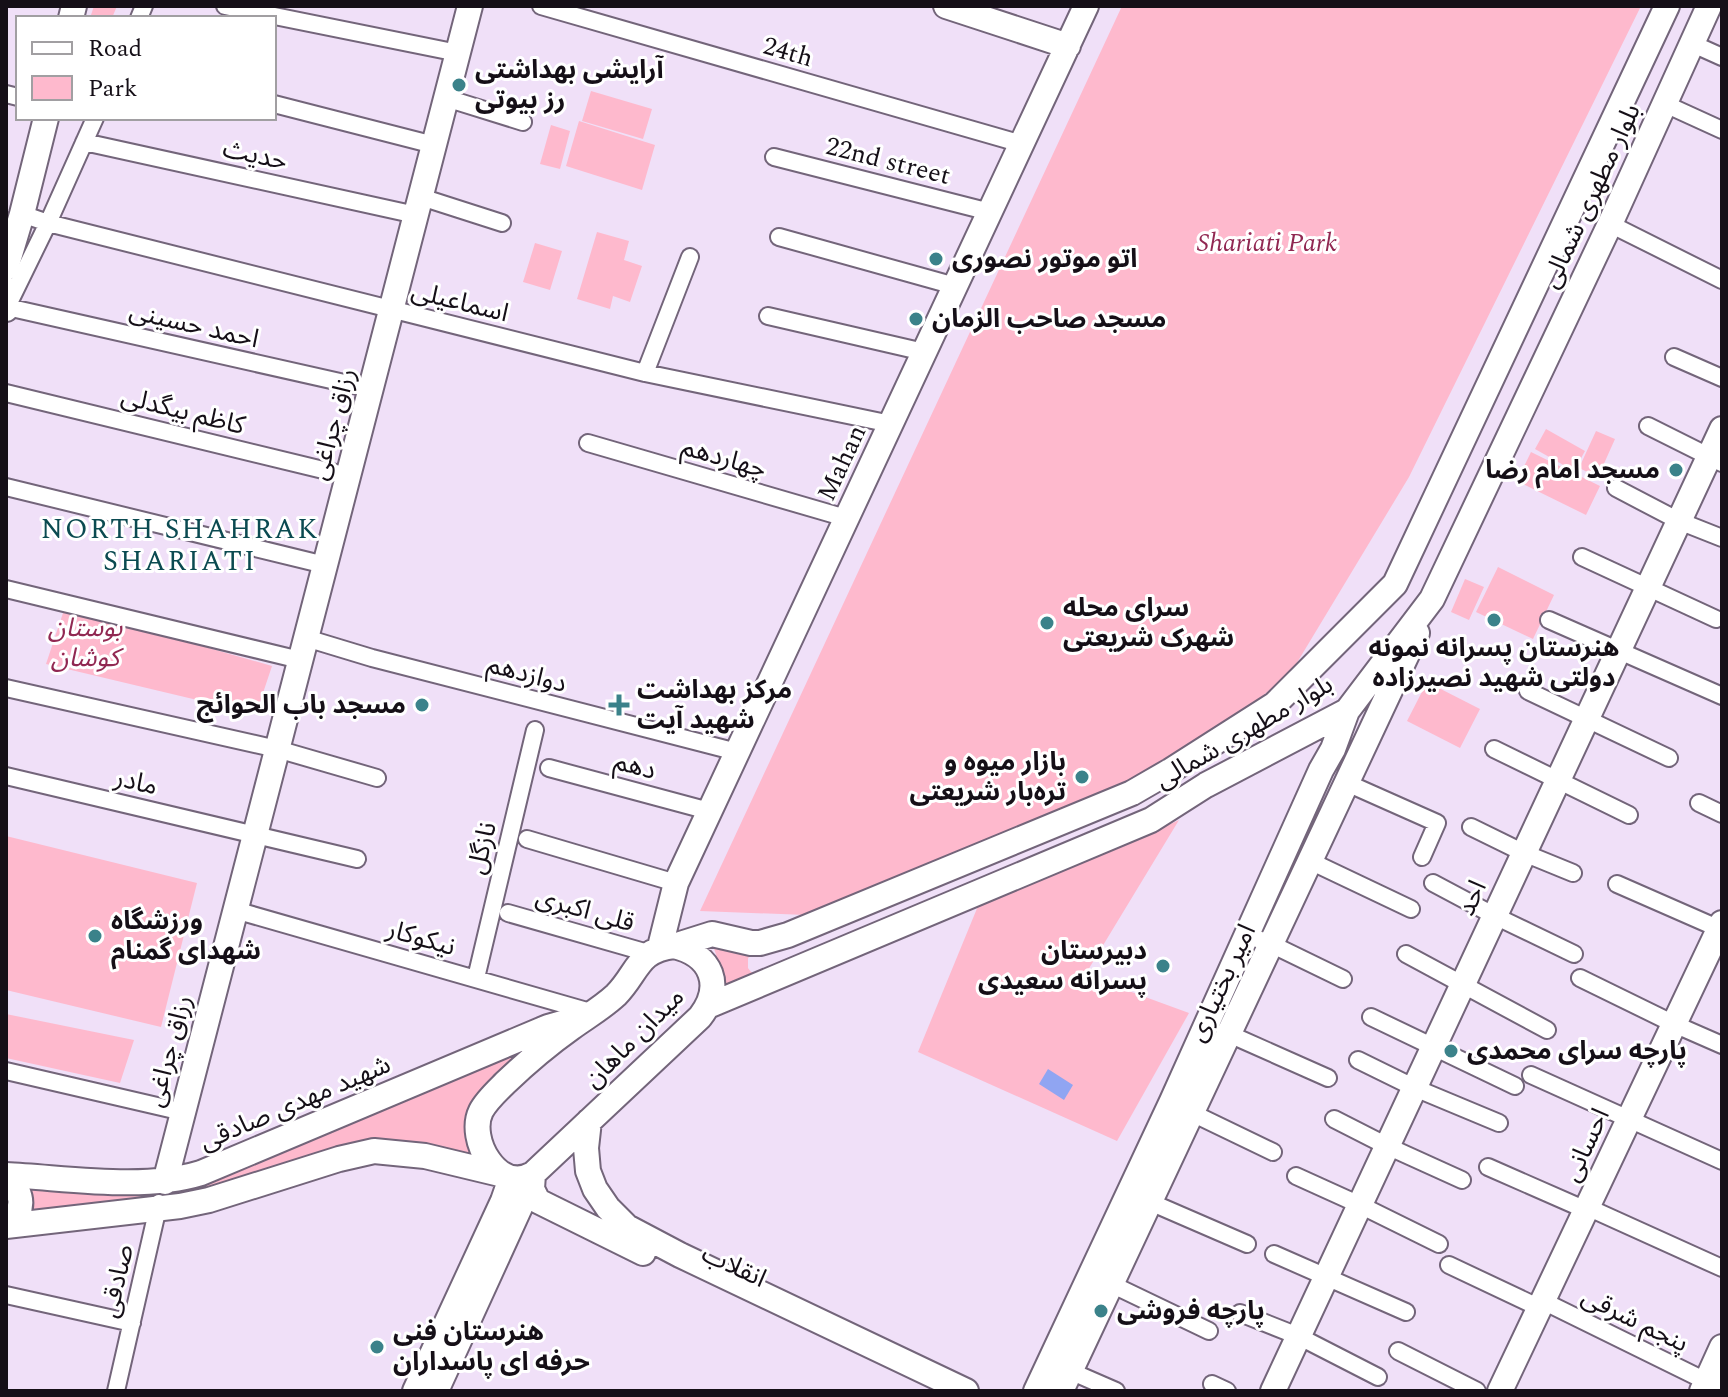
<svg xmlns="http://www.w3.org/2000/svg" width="1728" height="1397" font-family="Spectral,'Noto Sans Arabic',serif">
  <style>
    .green { fill: #feb9cd }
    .water { fill: #90a5f2 }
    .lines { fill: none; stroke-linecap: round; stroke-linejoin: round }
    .street-casing { stroke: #73657a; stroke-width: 20 }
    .secondary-casing { stroke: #73657a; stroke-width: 28 }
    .street { stroke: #fff; stroke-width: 16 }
    .secondary { stroke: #fff; stroke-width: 24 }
    .poi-dot { fill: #3b828a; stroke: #fff; stroke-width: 3 }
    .labels { text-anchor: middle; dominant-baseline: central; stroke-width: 6; stroke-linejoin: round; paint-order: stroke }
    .street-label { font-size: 26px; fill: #150f17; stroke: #fff }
    .poi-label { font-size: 26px; font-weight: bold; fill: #150f17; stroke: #fff; text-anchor: start }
    .park-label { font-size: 26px; font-style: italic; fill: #912852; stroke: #fff }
    .neighbourhood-label { font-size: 28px; letter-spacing: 2px; fill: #0b4a51; stroke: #fff }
  </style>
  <rect width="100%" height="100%" fill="#f0e0f8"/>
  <path class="green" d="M 94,6 L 117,6 L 112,18 L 90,18 Z
    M 1122,6 L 1641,6 L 1409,477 L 1292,671 L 1202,748 L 1169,764 L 806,915 L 700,911 Z
    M 591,91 L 652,109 L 643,139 L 582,121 Z
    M 579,121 L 655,145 L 642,190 L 566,166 Z
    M 551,125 L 570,131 L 560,169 L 540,164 Z
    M 597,232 L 629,241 L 624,260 L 642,266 L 630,302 L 613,296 L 610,309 L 577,299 Z
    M 535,243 L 562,251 L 550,290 L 523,282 Z
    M 1546,429 L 1585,451 L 1574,471 L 1535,449 Z
    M 1596,431 L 1615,439 L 1598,477 L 1579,468 Z
    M 1531,452 L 1600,486 L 1586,515 L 1517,481 Z
    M 1498,567 L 1554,595 L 1533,639 L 1476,612 Z
    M 1465,579 L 1484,587 L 1469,620 L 1451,612 Z
    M 65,607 L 272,666 L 256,714 L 46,664 Z
    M 1427,682 L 1480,709 L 1460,748 L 1407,721 Z
    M 1179,820 L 1085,975 L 1189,1013 L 1117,1141 L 918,1052 L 978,906 L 1124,846 Z
    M 6,836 L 197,883 L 161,1027 L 6,990 Z
    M 711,943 L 753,954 L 748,958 L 748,968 L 751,972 L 757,973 L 718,992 C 720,974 720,959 711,943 Z
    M 6,1014 L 134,1040 L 120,1083 L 6,1058 Z
    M 550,1038 L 505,1072 L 479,1158 L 383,1147 L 224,1187 L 190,1192 L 191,1188 Z
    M 32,1186 L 146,1195 L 148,1198 L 36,1215 L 28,1209 Z"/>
  <path class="water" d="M 1048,1069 L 1073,1085 L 1064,1100 L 1039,1084 Z"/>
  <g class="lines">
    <g class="street-casing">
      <path id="street" d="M 225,6 L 458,53
        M 541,6 L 1022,144
        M 139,18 L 144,6
        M 1693,44 L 1722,57
        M 6,94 L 18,97
        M 446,98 L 523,122
        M 274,104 L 434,145
        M 1665,104 L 1722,130
        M 95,118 L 48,223 L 7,307 L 371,389
        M 84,142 L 416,215
        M 774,157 L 990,212
        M 421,197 L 502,223
        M 22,214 L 48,223 L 645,373 L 891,424
        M 1610,224 L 1722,280
        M 779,237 L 955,286
        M 768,316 L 924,352
        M 1674,357 L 1722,378
        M 645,373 L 690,257
        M 6,393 L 348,476
        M 1648,426 L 1722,463
        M 588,443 L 846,518
        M 6,487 L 325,565
        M 1616,488 L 1679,521 L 1722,538
        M 1582,557 L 1716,619
        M 6,589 L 300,660
        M 1549,620 L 1722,696
        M 306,638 L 372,658 L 737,752
        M 6,688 L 277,749 L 377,778
        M 1528,691 L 1669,758
        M 1494,749 L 1629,815
        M 549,768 L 709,811
        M 6,776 L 357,859
        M 1347,783 L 1437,823 L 1422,857
        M 1699,803 L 1722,814
        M 1471,827 L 1524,853 L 1573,873
        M 527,839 L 676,883
        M 1310,861 L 1411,909
        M 1433,883 L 1495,916 L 1574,954
        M 1617,884 L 1722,930
        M 235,910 L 594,1013
        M 508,913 L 648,953
        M 1247,935 L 1271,944 L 1343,979
        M 1406,954 L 1547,1030
        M 476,978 L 535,730
        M 1580,978 L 1674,1024 L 1722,1045
        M 1371,1017 L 1515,1086
        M 1229,1034 L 1328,1078
        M 1358,1060 L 1415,1088 L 1499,1123
        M 6,1071 L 183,1112
        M 1531,1075 L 1722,1161
        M 1192,1113 L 1273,1152
        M 1334,1119 L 1387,1146 L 1462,1180
        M 1488,1167 L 1586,1210
        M 1296,1176 L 1360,1205 L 1439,1244
        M 1150,1202 L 1247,1244
        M 1587,1207 L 1722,1268
        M 1274,1254 L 1406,1312
        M 1449,1265 L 1540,1308
        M 1111,1284 L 1209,1331
        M 6,1295 L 132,1323
        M 1543,1301 L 1722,1389
        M 1240,1313 L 1298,1336 L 1378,1377
        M 1398,1351 L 1477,1391
        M 1070,1371 L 1116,1391
        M 1212,1384 L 1227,1391
        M 116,1391 L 159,1203"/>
    </g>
    <g class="secondary-casing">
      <path id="secondary" d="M 946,6 L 1068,46
        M 71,18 L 74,6
        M 6,268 L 22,214 L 46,118
        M 6,289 L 6,309
        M 674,946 L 712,934 L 751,943 L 760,943 L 788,935 L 1132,793 L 1170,771 L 1275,704 L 1395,584 L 1667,6
        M 674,946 C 712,955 724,986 700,1017 L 533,1174 C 498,1194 467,1139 481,1111 C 486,1101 497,1091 505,1083 C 526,1063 547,1045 571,1028 C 586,1017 602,1008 616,995 C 638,973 637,950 674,946 Z
        M 660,947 L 676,883 L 1086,6
        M 708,1006 L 1151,820 L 1206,785 L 1347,711 L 1432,599 L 1610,224 L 1709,6
        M 589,1121 L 586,1148 L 588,1171 L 595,1189 L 608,1208 L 627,1227 L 680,1255 L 966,1391
        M 533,1174 L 532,1189 L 538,1201 L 643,1253
        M 6,1175 C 68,1178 142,1191 201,1173 L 548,1027 L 569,1021
        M 6,1175 C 22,1192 27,1207 9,1225
        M 165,1182 L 470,6
        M 6,1226 L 180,1206 L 209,1200 L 339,1159 L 374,1151 L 425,1156 L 504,1175
        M 415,1391 L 503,1201 L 511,1178
        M 436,1391 L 521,1205 L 524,1179
        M 1036,1391 L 1172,1101 L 1321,770 L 1333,749 L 1347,711
        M 1061,1391 L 1417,633
        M 1273,1391 L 1722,429
        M 1500,1391 L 1722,923
        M 1702,1391 L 1722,1347"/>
    </g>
    <use href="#street" class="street"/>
    <use href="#secondary" class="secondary"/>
  </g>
  <g class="poi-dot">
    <circle cx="459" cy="85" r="8"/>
    <circle cx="936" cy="259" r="8"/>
    <circle cx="916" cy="319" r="8"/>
    <circle cx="1676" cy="470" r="8"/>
    <circle cx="1494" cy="620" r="8"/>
    <circle cx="1047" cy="623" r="8"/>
    <circle cx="422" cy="705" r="8"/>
    <path d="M615 693h8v8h8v8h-8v8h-8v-8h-8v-8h8z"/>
    <circle cx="1082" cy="777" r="8"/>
    <circle cx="95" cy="936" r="8"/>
    <circle cx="1163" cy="966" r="8"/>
    <circle cx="1451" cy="1051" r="8"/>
    <circle cx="1101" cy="1311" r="8"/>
    <circle cx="377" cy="1347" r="8"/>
  </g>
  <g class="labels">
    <g class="street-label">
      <text transform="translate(788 52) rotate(16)">24th</text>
      <text transform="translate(255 155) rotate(12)">حدیث</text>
      <text transform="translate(888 161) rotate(14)">22nd street</text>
      <text transform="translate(1591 196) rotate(-65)">بلوار مطهری شمالی</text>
      <text transform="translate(460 302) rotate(14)">اسماعیلی</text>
      <text transform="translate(194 325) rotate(13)">احمد حسینی</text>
      <text transform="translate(183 411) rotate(14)">کاظم بیگدلی</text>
      <text transform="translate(333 424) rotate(-75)">رزاق چراغی</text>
      <text transform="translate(724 458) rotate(16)">چهاردهم</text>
      <text transform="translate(842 463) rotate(-65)">Mahan</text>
      <text transform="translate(527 674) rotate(15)">دوازدهم</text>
      <text transform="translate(1244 732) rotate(-30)">بلوار مطهری شمالی</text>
      <text transform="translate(635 766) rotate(15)">دهم</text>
      <text transform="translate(136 782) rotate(13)">مادر</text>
      <text transform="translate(482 848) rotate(-76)">نازگل</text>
      <text transform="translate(1472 898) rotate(-65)">احد</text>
      <text transform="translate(585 910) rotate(16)">قلی اکبری</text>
      <text transform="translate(421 938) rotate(16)">نیکوکار</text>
      <text transform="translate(1222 983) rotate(-65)">امیر بختیاری</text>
      <text transform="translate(634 1038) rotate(-45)">میدان ماهان</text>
      <text transform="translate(169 1051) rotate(-75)">رزاق چراغی</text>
      <text transform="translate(295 1103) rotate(-23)">شهید مهدی صادقی</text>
      <text transform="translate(1586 1145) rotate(-65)">احسانی</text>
      <text transform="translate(734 1266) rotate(25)">انقلاب</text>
      <text transform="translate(117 1281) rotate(-77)">صادقی</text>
      <text transform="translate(1635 1320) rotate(26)">پنجم شرقی</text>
    </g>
    <g class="poi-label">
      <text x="475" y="70">آرایشی بهداشتی<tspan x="475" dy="30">رز بیوتی</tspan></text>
      <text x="952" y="259">اتو موتور نصوری</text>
      <text x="932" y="319">مسجد صاحب الزمان</text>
      <text x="1660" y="470" text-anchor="end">مسجد امام رضا</text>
      <text x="1063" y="608">سرای محله<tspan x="1063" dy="30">شهرک شریعتی</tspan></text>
      <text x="1494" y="648" text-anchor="middle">هنرستان پسرانه نمونه<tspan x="1494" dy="30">دولتی شهید نصیرزاده</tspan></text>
      <text x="637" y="690">مرکز بهداشت<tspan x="637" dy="30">شهید آیت</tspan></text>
      <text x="406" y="705" text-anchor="end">مسجد باب الحوائج</text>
      <text x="1066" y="762" text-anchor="end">بازار میوه و<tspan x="1066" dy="30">تره‌بار شریعتی</tspan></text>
      <text x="111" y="921">ورزشگاه<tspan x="111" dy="30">شهدای گمنام</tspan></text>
      <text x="1147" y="951" text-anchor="end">دبیرستان<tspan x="1147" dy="30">پسرانه سعیدی</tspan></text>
      <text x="1467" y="1051">پارچه سرای محمدی</text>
      <text x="1117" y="1311">پارچه فروشی</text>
      <text x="393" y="1332">هنرستان فنی<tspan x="393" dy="30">حرفه ای پاسداران</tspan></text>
    </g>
    <g class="park-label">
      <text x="1267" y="243">Shariati Park</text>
      <text x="85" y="628">بوستان<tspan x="85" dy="30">کوشان</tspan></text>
    </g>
    <g class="neighbourhood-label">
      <text x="180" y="529">NORTH SHAHRAK<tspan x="180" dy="32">SHARIATI</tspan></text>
    </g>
  </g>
  <rect width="1728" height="1397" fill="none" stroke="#150f17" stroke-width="16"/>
  <rect x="16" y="16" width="260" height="104" fill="#ffffff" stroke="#a19fa2" stroke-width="2"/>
  <rect x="32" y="42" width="40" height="12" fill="#ffffff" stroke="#a19fa2" stroke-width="2"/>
  <text x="88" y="56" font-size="24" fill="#150f17">Road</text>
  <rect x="32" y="76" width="40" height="24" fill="#feb9cd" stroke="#a19fa2" stroke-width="2"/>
  <text x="88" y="96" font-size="24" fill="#150f17">Park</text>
</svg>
